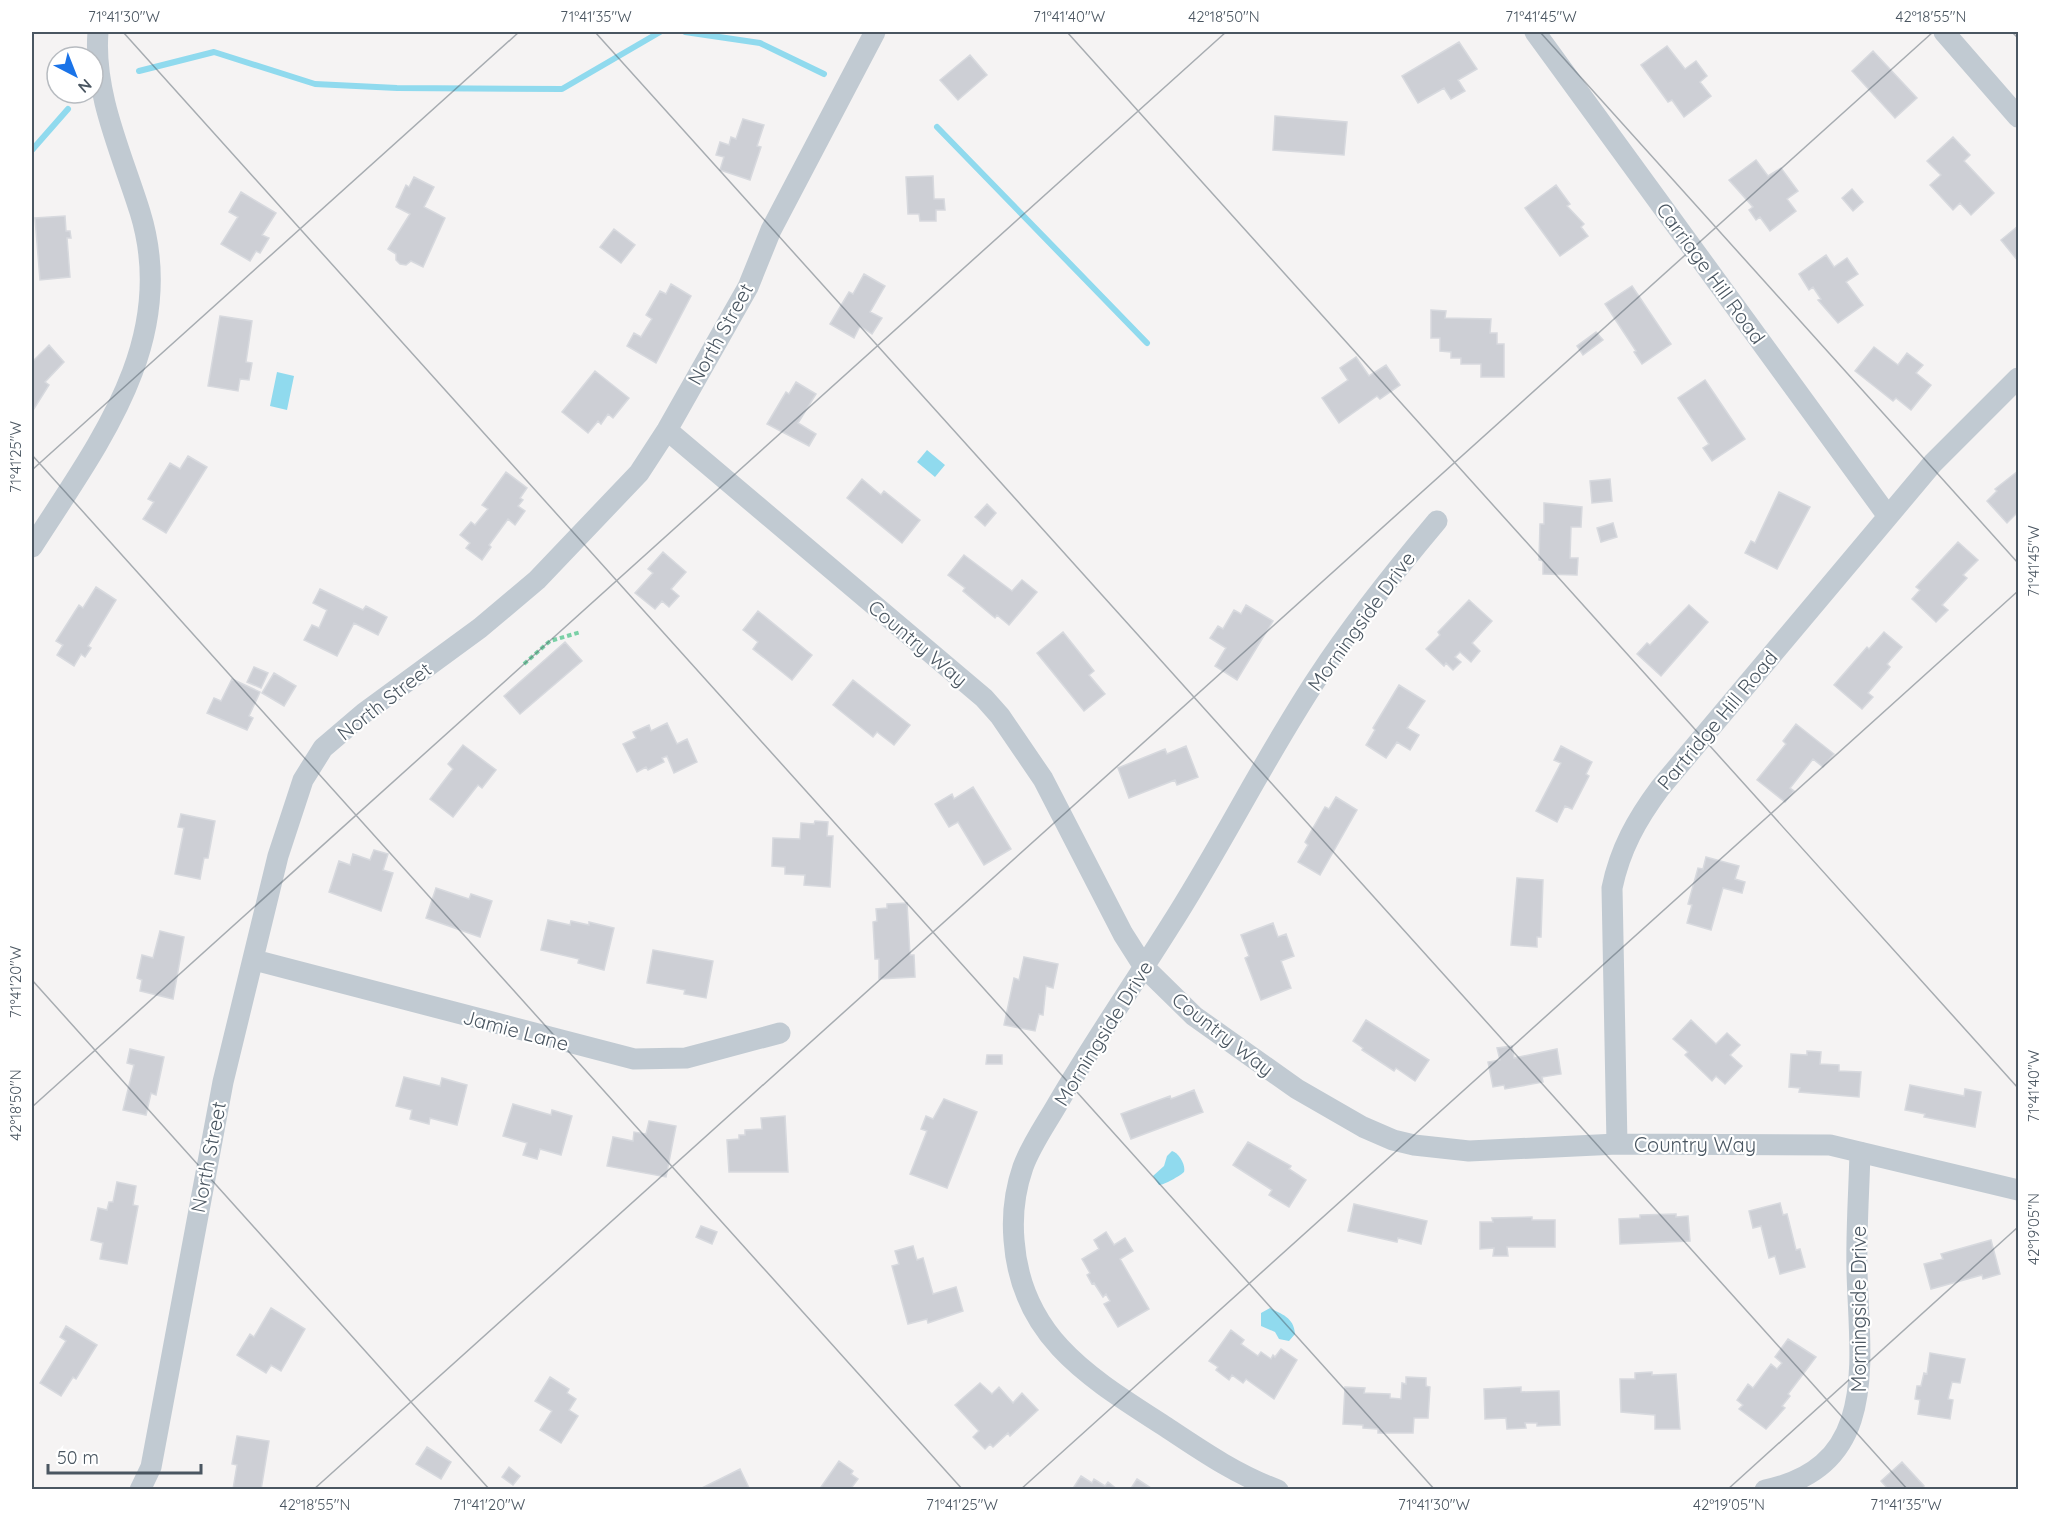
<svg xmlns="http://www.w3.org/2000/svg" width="2050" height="1521" font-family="Quicksand,sans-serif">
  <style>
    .water { fill: #90daee }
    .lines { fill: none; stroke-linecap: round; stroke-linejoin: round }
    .stream { stroke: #90daee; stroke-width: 6 }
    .building { fill: #cdcfd5; stroke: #d7d9de; stroke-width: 1.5 }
    .path { stroke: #7ad0a6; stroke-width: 4; stroke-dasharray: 4.5 3; stroke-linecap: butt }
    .minor { stroke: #c1cad2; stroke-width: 21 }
    .ticks { fill: none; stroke: #4a5661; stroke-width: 1.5; stroke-opacity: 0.45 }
    .labels { text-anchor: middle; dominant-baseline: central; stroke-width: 4.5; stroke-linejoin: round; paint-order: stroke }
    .street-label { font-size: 20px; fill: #4a5661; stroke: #fff }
    .neatline { fill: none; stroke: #4a5661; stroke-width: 2 }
    .ticks-label { font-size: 15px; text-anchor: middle; fill: #4a5661 }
  </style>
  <rect width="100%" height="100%" fill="#f5f3f3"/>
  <path class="water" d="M 277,372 L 294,376 L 287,410 L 270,406 Z
    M 927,450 L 945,465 L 935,477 L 917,462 Z
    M 1172,1151 C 1179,1153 1186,1165 1184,1172 C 1180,1176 1164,1185 1159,1185 L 1153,1176 L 1164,1166 L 1167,1156 Z
    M 1270,1308 C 1281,1314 1294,1317 1295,1334 L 1289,1341 L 1279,1339 L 1275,1332 L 1261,1326 L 1261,1313 Z"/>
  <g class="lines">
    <path class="stream" d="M 685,32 L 760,43 L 824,74
      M 139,71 L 214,52 L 315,84 L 397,88 L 562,89 L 660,32
      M 937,127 L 1147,343
      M 32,150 L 68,109"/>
  </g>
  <path class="building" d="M 1459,42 L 1477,69 L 1458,80 L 1465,91 L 1451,99 L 1444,88 L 1418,103 L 1402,76 Z
    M 1667,46 L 1685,69 L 1696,61 L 1707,76 L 1700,82 L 1711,96 L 1684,117 L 1672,100 L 1668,102 L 1641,65 Z
    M 1873,51 L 1917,98 L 1895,118 L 1852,71 Z
    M 970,55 L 987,75 L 958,100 L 940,80 Z
    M 1275,116 L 1347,122 L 1344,155 L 1273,150 Z
    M 743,119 L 764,125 L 757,146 L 761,147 L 750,180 L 720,170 L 724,157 L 716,155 L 720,142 L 729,145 L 731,137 L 736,139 Z
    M 1953,137 L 1970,155 L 1964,161 L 1994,193 L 1971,215 L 1960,203 L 1953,210 L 1930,185 L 1941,175 L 1927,161 Z
    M 1756,160 L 1768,176 L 1781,168 L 1798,191 L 1787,199 L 1796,211 L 1770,231 L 1760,217 L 1756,220 L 1749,210 L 1753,207 L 1729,180 Z
    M 933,176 L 934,199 L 944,199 L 945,210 L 936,210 L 936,221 L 920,221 L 919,214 L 908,214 L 906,177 Z
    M 414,177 L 434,187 L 424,207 L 445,218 L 423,267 L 411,261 L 406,265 L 400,264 L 396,260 L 396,254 L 388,249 L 410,214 L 396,207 L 406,185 L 409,187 Z
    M 1556,185 L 1570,204 L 1567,206 L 1584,224 L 1581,227 L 1588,236 L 1560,256 L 1525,208 Z
    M 1852,189 L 1863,202 L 1853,211 L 1842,198 Z
    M 241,192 L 276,213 L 262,235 L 269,238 L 260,253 L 256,251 L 250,261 L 221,244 L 238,217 L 229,212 Z
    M 65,216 L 66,231 L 70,231 L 71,238 L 67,238 L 70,277 L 40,280 L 35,218 Z
    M 2018,226 L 2018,261 L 2001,240 Z
    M 614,229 L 635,245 L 621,263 L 600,247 Z
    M 1826,255 L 1834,267 L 1847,258 L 1858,274 L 1846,282 L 1863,305 L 1838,323 L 1818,300 L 1821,299 L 1813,287 L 1809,290 L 1799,274 Z
    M 864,274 L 885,286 L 870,312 L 882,318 L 872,334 L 860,326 L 854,338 L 830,324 L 849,292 L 853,294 Z
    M 671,284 L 691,296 L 656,363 L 627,346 L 634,333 L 641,337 L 652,319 L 646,315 L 660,291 L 666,294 Z
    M 1632,286 L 1671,344 L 1642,364 L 1634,352 L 1636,351 L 1605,304 Z
    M 1431,310 L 1446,311 L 1445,318 L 1491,319 L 1490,333 L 1497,333 L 1497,344 L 1504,344 L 1504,377 L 1481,377 L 1481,364 L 1461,364 L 1461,358 L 1451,358 L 1451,352 L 1440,351 L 1440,338 L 1431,338 Z
    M 220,316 L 252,321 L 246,362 L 252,363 L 249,380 L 240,379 L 238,391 L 208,386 Z
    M 1596,332 L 1603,340 L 1583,355 L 1577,346 Z
    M 49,345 L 64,362 L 45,382 L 49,385 L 32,412 L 32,362 Z
    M 1874,347 L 1898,365 L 1907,353 L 1923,365 L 1916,373 L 1931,385 L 1911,410 L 1896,398 L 1893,401 L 1855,371 Z
    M 1356,357 L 1369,376 L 1386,365 L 1400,385 L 1380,399 L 1377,396 L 1339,423 L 1322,398 L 1348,380 L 1340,368 Z
    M 595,371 L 629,398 L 613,418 L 608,414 L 601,424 L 598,421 L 588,433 L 562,412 Z
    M 1705,380 L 1745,439 L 1712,461 L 1703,448 L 1709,444 L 1678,398 Z
    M 796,382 L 816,394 L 798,423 L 816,434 L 809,446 L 767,424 L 786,392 L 789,394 Z
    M 188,456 L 207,467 L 166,533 L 143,519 L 154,502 L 148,499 L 170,463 L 180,469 Z
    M 2018,471 L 2018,512 L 2007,523 L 1987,501 L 1997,491 L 1995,489 Z
    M 506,472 L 527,488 L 520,498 L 523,500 L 518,506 L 525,511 L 515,525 L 508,519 L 489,545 L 491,547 L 482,560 L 466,548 L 470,543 L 460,535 L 471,522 L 475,525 L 488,509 L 482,505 Z
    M 862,479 L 881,495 L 884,491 L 920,520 L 902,543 L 847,498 Z
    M 1610,479 L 1612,501 L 1592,503 L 1590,481 Z
    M 1779,492 L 1810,507 L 1777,569 L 1745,553 L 1751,541 L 1755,543 Z
    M 1544,503 L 1582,507 L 1581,527 L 1571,527 L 1570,558 L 1578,558 L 1577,575 L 1543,574 L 1543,561 L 1539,560 L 1540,524 L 1544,524 Z
    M 987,504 L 996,513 L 985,526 L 975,517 Z
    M 1613,523 L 1617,537 L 1601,542 L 1597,528 Z
    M 1958,542 L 1978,560 L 1963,575 L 1967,578 L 1942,605 L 1948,610 L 1936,622 L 1912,599 L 1920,590 L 1916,587 Z
    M 663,552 L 686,572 L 671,589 L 679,596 L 669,607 L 662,601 L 655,609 L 635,593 L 653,573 L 648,569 Z
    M 964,555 L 1012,591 L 1022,580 L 1037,592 L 1009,625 L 997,615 L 995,618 L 963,591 L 965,588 L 948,575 Z
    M 96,587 L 116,600 L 88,646 L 91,648 L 85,657 L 81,654 L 74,666 L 57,655 L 63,645 L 56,641 L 79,605 L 83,608 Z
    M 320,589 L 363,610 L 366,606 L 387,617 L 378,635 L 354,623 L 337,656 L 304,640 L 312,625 L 319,628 L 327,610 L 313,603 Z
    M 1469,600 L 1492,621 L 1472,643 L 1480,651 L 1471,662 L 1460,652 L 1455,657 L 1461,662 L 1453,670 L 1446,663 L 1444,666 L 1426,649 L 1440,635 L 1438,632 Z
    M 1246,605 L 1273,621 L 1237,680 L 1215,666 L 1226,648 L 1210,638 L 1218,626 L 1223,629 L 1234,610 L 1241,614 Z
    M 1689,605 L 1708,622 L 1661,676 L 1637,654 L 1647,643 L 1650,645 Z
    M 758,611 L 812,655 L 792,680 L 753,649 L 758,642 L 743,630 Z
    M 1063,632 L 1094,671 L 1089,675 L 1105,694 L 1084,711 L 1037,653 Z
    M 1884,632 L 1902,647 L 1887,664 L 1890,667 L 1868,693 L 1873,697 L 1862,709 L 1834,685 L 1867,647 L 1869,649 Z
    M 565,642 L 582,661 L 520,714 L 504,696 Z
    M 254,667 L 268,673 L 261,688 L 247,682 Z
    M 274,673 L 296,686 L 284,706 L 262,693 Z
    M 232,679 L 260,692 L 249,716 L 253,718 L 247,730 L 207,713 L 214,698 L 221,701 Z
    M 853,680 L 910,725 L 894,745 L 877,732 L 873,737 L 833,705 Z
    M 1399,685 L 1425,701 L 1407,728 L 1419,735 L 1410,750 L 1397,742 L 1386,758 L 1366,745 L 1375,730 L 1373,728 Z
    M 667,723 L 677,744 L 687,739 L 697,762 L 674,773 L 667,756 L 662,758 L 664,762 L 648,770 L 646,767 L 637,772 L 623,744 L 636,738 L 633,732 L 649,725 L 651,731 Z
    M 1796,724 L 1834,754 L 1823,767 L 1813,759 L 1790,788 L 1794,791 L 1785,802 L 1757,780 L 1786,744 L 1783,741 Z
    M 463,745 L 496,770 L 482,788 L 478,785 L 453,817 L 430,799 L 453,769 L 448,764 Z
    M 1186,746 L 1198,777 L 1177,785 L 1175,780 L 1129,798 L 1118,768 L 1165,749 L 1167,754 Z
    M 1561,746 L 1592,762 L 1586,774 L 1589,776 L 1572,809 L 1565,806 L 1557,822 L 1536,811 L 1561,763 L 1554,760 Z
    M 973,787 L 1011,849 L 984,865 L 958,822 L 949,827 L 935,804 L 952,794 L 954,799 Z
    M 1336,797 L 1357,810 L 1320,875 L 1298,862 L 1308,845 L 1305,842 L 1325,807 L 1329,809 Z
    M 181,814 L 215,821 L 208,858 L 204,858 L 200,879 L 175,874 L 184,828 L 178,827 Z
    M 815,821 L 828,822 L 827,836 L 833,836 L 830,887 L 804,885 L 805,875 L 785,874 L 785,867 L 772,866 L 773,838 L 800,839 L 801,823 L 814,824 Z
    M 374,850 L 388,854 L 383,870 L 393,873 L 381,911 L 329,892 L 339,861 L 350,865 L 353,854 L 370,860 Z
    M 1706,857 L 1739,866 L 1735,879 L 1745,882 L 1742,893 L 1723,888 L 1711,930 L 1687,923 L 1692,905 L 1688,904 L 1698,868 L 1703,869 Z
    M 1517,878 L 1543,880 L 1541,937 L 1537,937 L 1537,947 L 1511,945 Z
    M 436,888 L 469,899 L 471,894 L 492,901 L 480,937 L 426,918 Z
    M 907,903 L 910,955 L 914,955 L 915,977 L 879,979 L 879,959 L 875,959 L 873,922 L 877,921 L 876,909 L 887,908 L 887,904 Z
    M 548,920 L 570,925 L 571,921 L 589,925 L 589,922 L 614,928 L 604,970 L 578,963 L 579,959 L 541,950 Z
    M 1273,923 L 1278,937 L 1286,934 L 1294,956 L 1281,961 L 1291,988 L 1261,1000 L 1245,958 L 1249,956 L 1241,935 Z
    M 160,931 L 184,937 L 173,999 L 140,991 L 142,980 L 137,978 L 142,955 L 153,958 Z
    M 653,950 L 713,961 L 706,998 L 684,994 L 685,990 L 647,983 Z
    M 1024,957 L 1058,964 L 1053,988 L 1046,986 L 1043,1015 L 1039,1014 L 1035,1031 L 1004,1025 L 1014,978 L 1019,980 Z
    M 1366,1020 L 1429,1060 L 1415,1081 L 1396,1068 L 1394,1071 L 1362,1050 L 1363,1048 L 1353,1041 Z
    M 1691,1020 L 1716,1044 L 1727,1033 L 1740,1045 L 1730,1055 L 1742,1066 L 1725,1084 L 1716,1076 L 1712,1081 L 1685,1055 L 1688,1052 L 1673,1039 Z
    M 1512,1046 L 1514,1058 L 1557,1049 L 1561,1074 L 1542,1077 L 1543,1082 L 1505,1089 L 1504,1085 L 1493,1087 L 1488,1062 L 1500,1060 L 1497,1048 Z
    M 130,1049 L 164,1057 L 156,1095 L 151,1093 L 146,1115 L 123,1110 L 134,1065 L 127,1063 Z
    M 1807,1051 L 1821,1052 L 1820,1064 L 1839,1065 L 1839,1071 L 1861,1072 L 1859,1097 L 1799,1092 L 1800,1088 L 1789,1087 L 1791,1054 L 1807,1055 Z
    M 987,1055 L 1002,1055 L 1002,1064 L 986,1064 Z
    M 404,1077 L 440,1086 L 442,1078 L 467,1085 L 457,1125 L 430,1118 L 429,1124 L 410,1119 L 412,1110 L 396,1106 Z
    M 1910,1085 L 1964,1096 L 1965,1089 L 1981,1092 L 1975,1127 L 1924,1117 L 1925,1114 L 1905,1110 Z
    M 1194,1090 L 1203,1112 L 1131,1139 L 1121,1114 L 1170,1096 L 1171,1099 Z
    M 944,1099 L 977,1112 L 947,1188 L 910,1174 L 927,1131 L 921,1129 L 926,1116 L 933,1119 Z
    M 513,1104 L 551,1115 L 552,1110 L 572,1116 L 561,1155 L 540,1149 L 537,1159 L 523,1155 L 527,1143 L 503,1136 Z
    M 785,1116 L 788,1172 L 729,1172 L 727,1140 L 739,1139 L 739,1135 L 745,1135 L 745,1130 L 762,1129 L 761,1118 Z
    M 649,1121 L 676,1126 L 666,1177 L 607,1166 L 613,1137 L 633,1141 L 634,1132 L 646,1134 Z
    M 1248,1142 L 1291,1166 L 1289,1169 L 1306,1180 L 1289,1207 L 1269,1195 L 1272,1190 L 1233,1165 Z
    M 117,1182 L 136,1186 L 133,1205 L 138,1206 L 127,1264 L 100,1259 L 103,1243 L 91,1240 L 98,1208 L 107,1210 L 109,1202 L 113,1202 Z
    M 1780,1203 L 1783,1215 L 1787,1214 L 1796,1250 L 1800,1249 L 1805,1267 L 1780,1274 L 1775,1256 L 1769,1258 L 1761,1226 L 1753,1228 L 1749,1211 Z
    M 1354,1204 L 1427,1221 L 1421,1244 L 1398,1238 L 1397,1242 L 1348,1231 Z
    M 1676,1214 L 1676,1217 L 1688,1216 L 1690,1241 L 1620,1244 L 1619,1219 L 1640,1218 L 1640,1215 Z
    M 1532,1217 L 1532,1220 L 1555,1220 L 1555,1247 L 1507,1247 L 1508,1256 L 1493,1256 L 1494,1248 L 1480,1249 L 1480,1222 L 1493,1222 L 1492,1218 Z
    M 701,1226 L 717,1232 L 712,1244 L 696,1237 Z
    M 1106,1232 L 1114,1245 L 1125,1238 L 1133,1251 L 1120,1259 L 1149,1309 L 1118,1327 L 1104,1304 L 1110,1301 L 1106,1294 L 1103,1297 L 1094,1283 L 1092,1284 L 1087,1275 L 1090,1273 L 1082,1259 L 1099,1249 L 1094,1240 Z
    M 1991,1240 L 2000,1274 L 1983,1279 L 1982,1275 L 1931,1289 L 1924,1264 L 1943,1259 L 1941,1254 Z
    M 913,1246 L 917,1260 L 923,1258 L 933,1294 L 956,1287 L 963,1311 L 928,1323 L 927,1319 L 908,1324 L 892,1266 L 899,1264 L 895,1251 Z
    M 271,1308 L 305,1329 L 281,1371 L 271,1365 L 266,1373 L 237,1355 L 250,1334 L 254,1337 Z
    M 66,1326 L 97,1345 L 76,1379 L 73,1377 L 61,1396 L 40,1383 L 66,1341 L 60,1337 Z
    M 1231,1330 L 1244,1340 L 1241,1344 L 1258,1356 L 1261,1352 L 1271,1359 L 1273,1355 L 1275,1357 L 1281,1349 L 1297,1360 L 1274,1399 L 1246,1379 L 1243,1383 L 1232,1375 L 1229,1380 L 1216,1370 L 1218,1367 L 1209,1361 Z
    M 1788,1339 L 1816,1357 L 1788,1394 L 1790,1396 L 1782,1406 L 1785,1408 L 1766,1429 L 1739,1409 L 1743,1405 L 1737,1400 L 1748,1384 L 1753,1388 L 1771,1364 L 1777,1369 L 1782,1363 L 1775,1357 Z
    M 1930,1353 L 1965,1359 L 1960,1383 L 1952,1382 L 1948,1399 L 1953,1400 L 1950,1419 L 1918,1414 L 1920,1400 L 1915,1399 L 1917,1386 L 1921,1386 L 1924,1373 L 1927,1374 Z
    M 1652,1372 L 1652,1375 L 1676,1374 L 1680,1429 L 1655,1429 L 1655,1415 L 1621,1412 L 1620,1379 L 1635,1379 L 1635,1373 Z
    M 550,1377 L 569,1389 L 567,1393 L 576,1399 L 569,1410 L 578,1416 L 561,1443 L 540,1430 L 552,1411 L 535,1401 Z
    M 1406,1377 L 1426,1378 L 1426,1386 L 1430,1387 L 1428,1418 L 1414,1418 L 1413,1433 L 1378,1433 L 1378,1429 L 1363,1428 L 1363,1425 L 1343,1424 L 1345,1387 L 1365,1388 L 1364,1393 L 1390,1394 L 1390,1398 L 1401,1399 L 1402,1383 L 1406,1384 Z
    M 980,1383 L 992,1394 L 999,1387 L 1013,1403 L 1022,1393 L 1038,1410 L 1010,1436 L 1008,1433 L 993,1447 L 990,1444 L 985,1449 L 973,1437 L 979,1431 L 955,1405 Z
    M 1521,1387 L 1521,1392 L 1559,1391 L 1560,1425 L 1537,1426 L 1537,1423 L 1525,1423 L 1526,1428 L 1507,1429 L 1506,1418 L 1485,1419 L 1484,1389 Z
    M 237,1436 L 269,1441 L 261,1490 L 233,1489 L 237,1465 L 232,1464 Z
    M 427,1447 L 451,1462 L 441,1479 L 416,1464 Z
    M 839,1461 L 853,1471 L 851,1474 L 858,1479 L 852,1487 L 856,1490 L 819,1490 Z
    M 1902,1462 L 1924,1486 L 1922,1490 L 1889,1490 L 1881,1481 Z
    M 509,1467 L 520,1476 L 513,1485 L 502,1477 Z
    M 740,1469 L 750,1490 L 698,1490 Z
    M 1081,1476 L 1092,1483 L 1094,1479 L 1105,1486 L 1108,1482 L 1118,1490 L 1072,1490 Z
    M 1137,1479 L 1154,1490 L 1130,1490 Z"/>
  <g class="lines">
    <path class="path" d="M 524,664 L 550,641 L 581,632"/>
    <path class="minor" d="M 1535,32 L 1887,515
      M 1944,32 L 2018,117
      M 667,430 L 984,698 L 1000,716 L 1043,779 L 1123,934 L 1144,967 L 1194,1016 L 1297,1089 L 1363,1127 L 1393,1140 L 1414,1145 L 1469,1151 L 1617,1144 L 1830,1145 L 2018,1190
      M 32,547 C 97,445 180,341 140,212 C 122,154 93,93 98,32
      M 254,960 L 634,1059 L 686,1058 L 780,1033
      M 1617,1144 L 1612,888 C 1620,849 1637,819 1660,788 L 1933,463 L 2018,378
      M 140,1490 L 151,1467 L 223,1082 L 278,856 L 303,780 L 323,748 L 364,713 L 480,628 L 537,580 L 639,473 L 667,430 L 748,287 L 771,230 L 875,32
      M 1278,1490 C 1237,1475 1202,1451 1166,1427 C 1092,1379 1021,1339 1014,1240 C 1012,1216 1015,1190 1023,1167 C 1031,1145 1046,1124 1058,1103 C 1093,1043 1133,985 1170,926 C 1222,845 1265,757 1318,677 C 1354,622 1395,571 1437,521
      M 1765,1490 C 1881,1467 1859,1359 1857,1271 C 1856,1232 1859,1192 1860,1152"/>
  </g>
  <path class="ticks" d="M 123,32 L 1435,1490M 595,32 L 1908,1490M 1067,32 L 2018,1088M 1540,32 L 2018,563M 2012,32 L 2018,38M 32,455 L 963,1490M 32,470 L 519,32M 32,980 L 490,1490M 32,1107 L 1226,32M 313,1490 L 1933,32M 1020,1490 L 2018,591M 1727,1490 L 2018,1227"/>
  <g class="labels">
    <g class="street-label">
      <text transform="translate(1711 273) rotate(54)">Carriage Hill Road</text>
      <text transform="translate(720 334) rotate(-61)">North Street</text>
      <text transform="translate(1361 621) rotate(-54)">Morningside Drive</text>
      <text transform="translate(918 643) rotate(40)">Country Way</text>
      <text transform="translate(384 701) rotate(-38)">North Street</text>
      <text transform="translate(1717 720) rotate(-50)">Partridge Hill Road</text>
      <text transform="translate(516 1030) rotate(15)">Jamie Lane</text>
      <text transform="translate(1103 1033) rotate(-58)">Morningside Drive</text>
      <text transform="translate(1223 1034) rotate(38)">Country Way</text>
      <text x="1695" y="1144">Country Way</text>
      <text transform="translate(208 1157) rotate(-79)">North Street</text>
      <text transform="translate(1858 1309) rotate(-90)">Morningside Drive</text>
    </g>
  </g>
  <rect width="2050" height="1521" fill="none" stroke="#ffffff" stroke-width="66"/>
  <g transform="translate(75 75) rotate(138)"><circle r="28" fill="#ffffff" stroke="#b7bbc0" stroke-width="1.5"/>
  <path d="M0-4.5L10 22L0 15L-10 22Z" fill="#1a73e8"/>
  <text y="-9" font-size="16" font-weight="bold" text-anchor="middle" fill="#4a5661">N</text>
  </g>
  <path d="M48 1464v9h153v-9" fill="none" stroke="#4a5661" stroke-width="3"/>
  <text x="57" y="1464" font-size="18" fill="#4a5661" stroke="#ffffff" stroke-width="4.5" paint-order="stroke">50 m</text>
  <rect x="33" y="33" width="1984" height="1455" class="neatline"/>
  <g class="ticks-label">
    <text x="124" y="22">71°41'30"W</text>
    <text x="596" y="22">71°41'35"W</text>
    <text x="1069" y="22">71°41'40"W</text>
    <text x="1224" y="22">42°18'50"N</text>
    <text x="1541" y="22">71°41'45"W</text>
    <text x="1931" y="22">42°18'55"N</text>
    <text transform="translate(16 457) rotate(-90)" y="5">71°41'25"W</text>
    <text transform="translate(2034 561) rotate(-90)" y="5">71°41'45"W</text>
    <text transform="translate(16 982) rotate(-90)" y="5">71°41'20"W</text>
    <text transform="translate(2034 1086) rotate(-90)" y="5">71°41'40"W</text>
    <text transform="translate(16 1105) rotate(-90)" y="5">42°18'50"N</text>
    <text transform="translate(2034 1229) rotate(-90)" y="5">42°19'05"N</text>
    <text x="315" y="1510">42°18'55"N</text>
    <text x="489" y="1510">71°41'20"W</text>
    <text x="962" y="1510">71°41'25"W</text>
    <text x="1434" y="1510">71°41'30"W</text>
    <text x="1729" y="1510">42°19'05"N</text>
    <text x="1906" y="1510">71°41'35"W</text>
  </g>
</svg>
